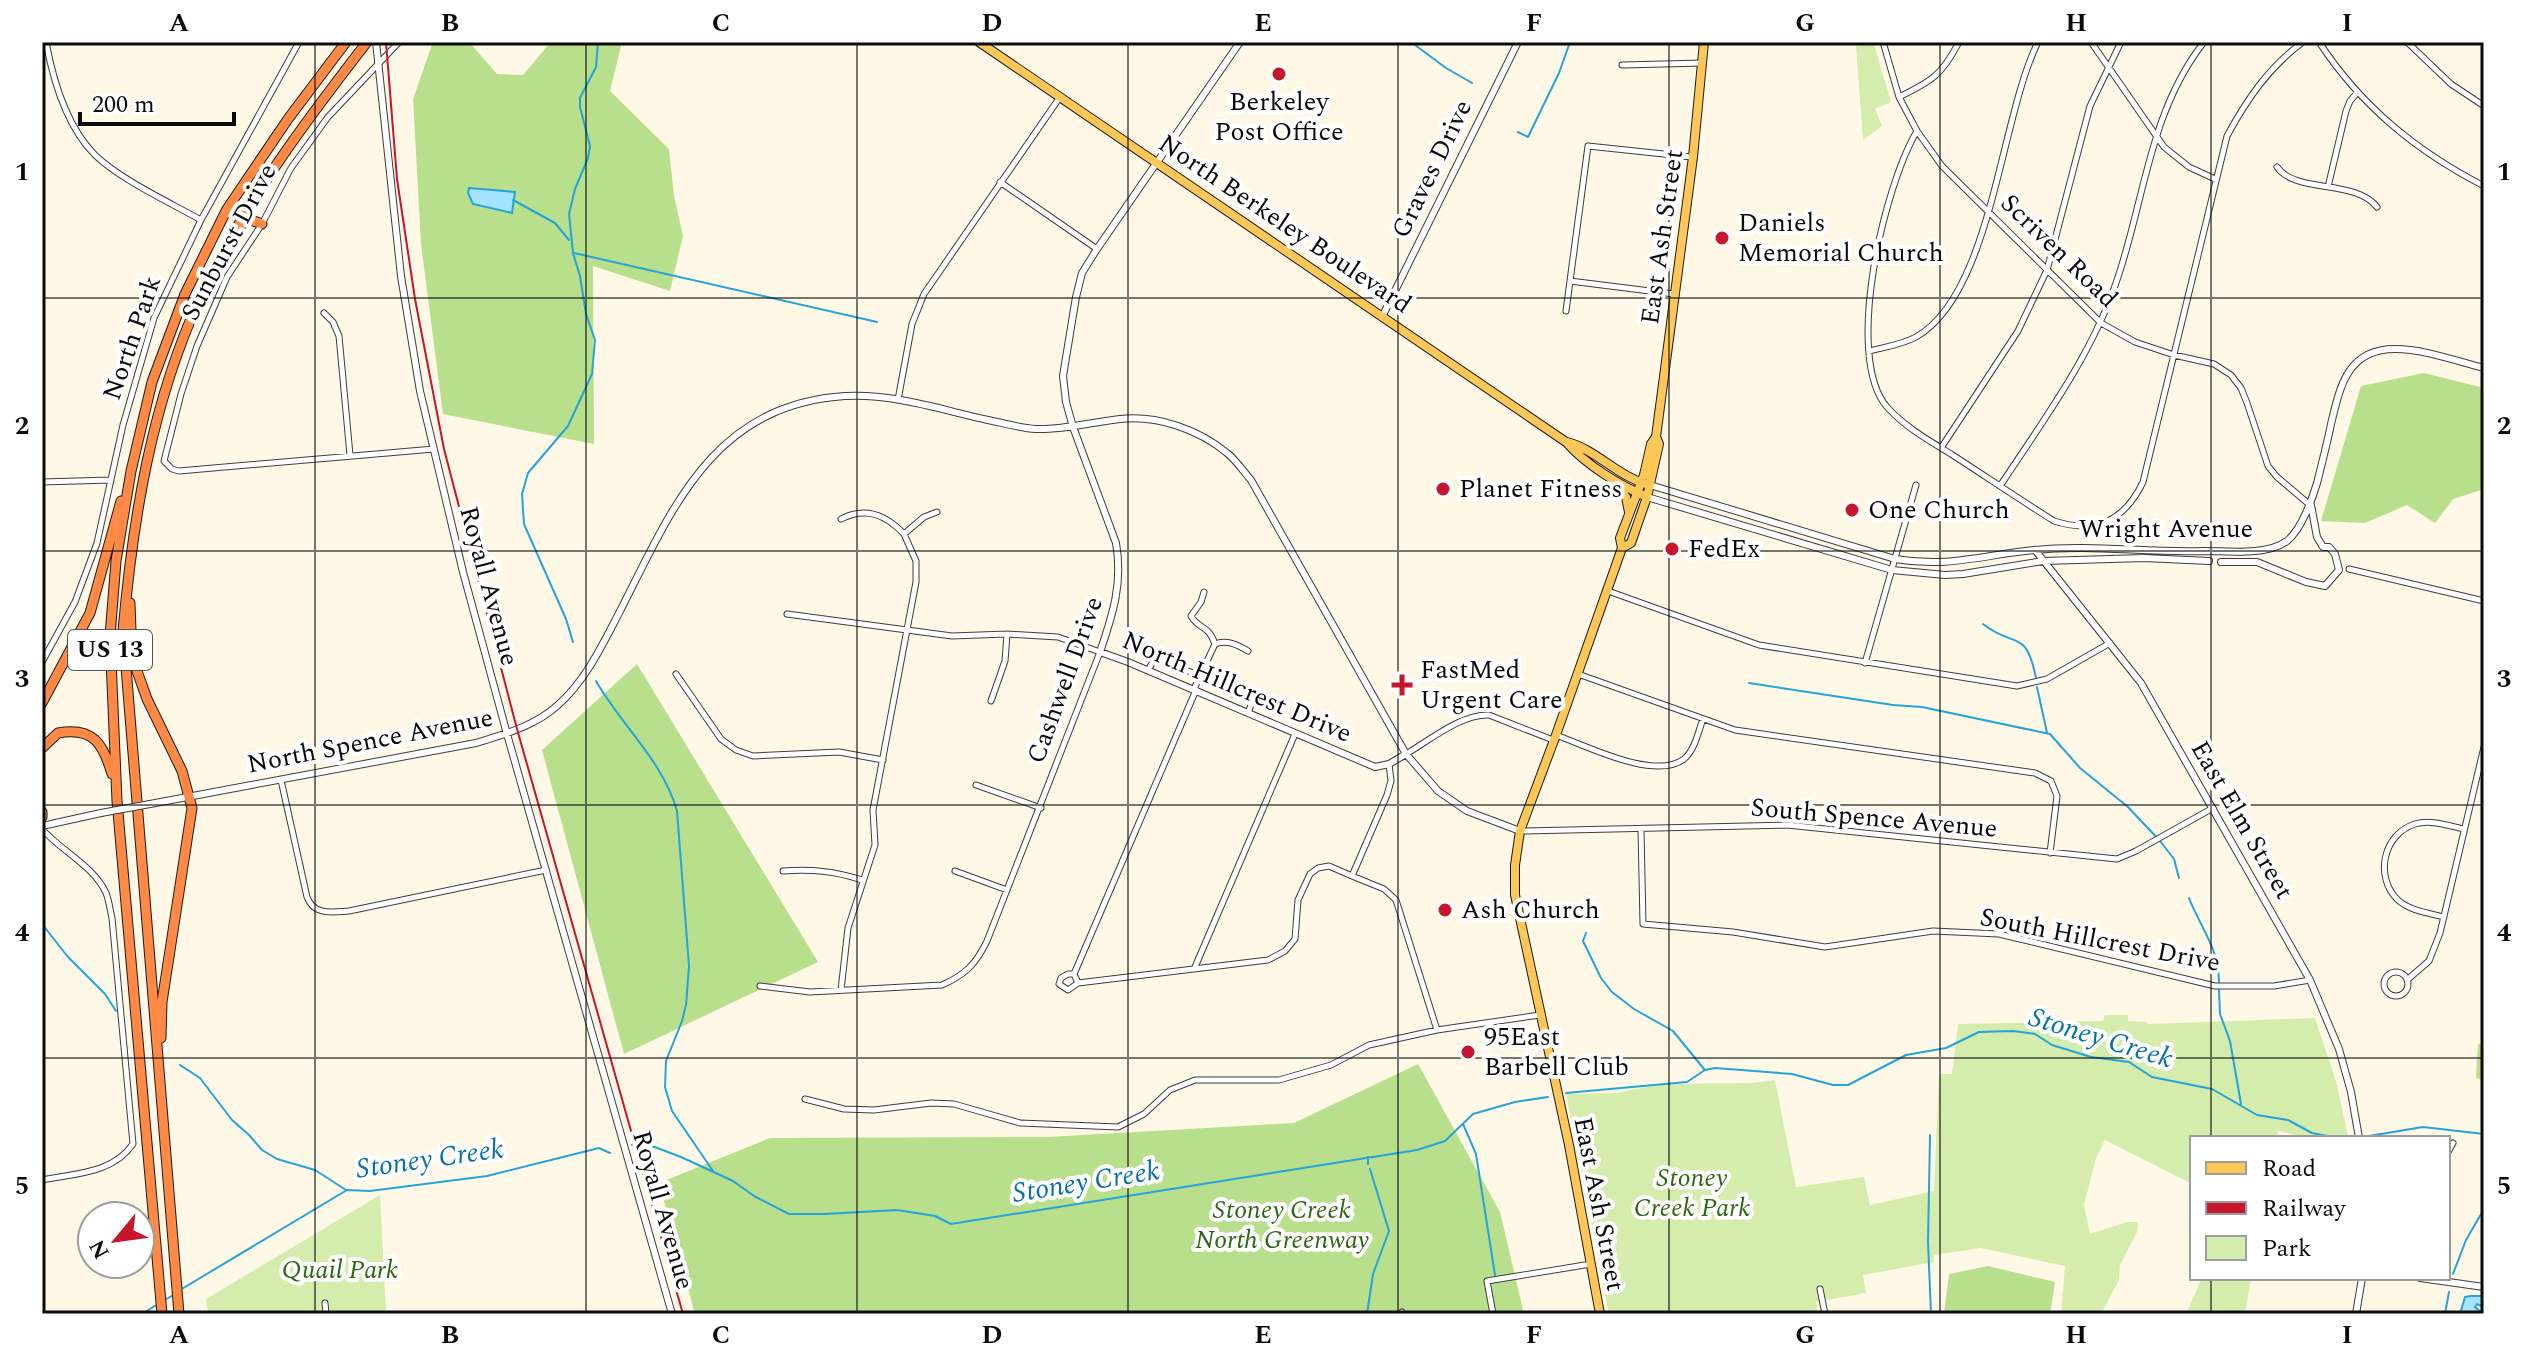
<svg xmlns="http://www.w3.org/2000/svg" width="2526" height="1356" font-family="Spectral,serif">
  <style>
    .green { fill: #d4edad }
    .forest { fill: #b8df8b }
    .water { fill: #a5e4fd; stroke: #25a3db; stroke-width: 2 }
    .lines { fill: none; stroke-linecap: round; stroke-linejoin: round }
    .stream { stroke: #25a3db; stroke-width: 2 }
    .minor-casing { stroke: #3d3d3d; stroke-width: 7 }
    .tertiary-casing { stroke: #3d3d3d; stroke-width: 8 }
    .primary-casing { stroke: #1b1b1b; stroke-width: 10 }
    .motorway-casing { stroke: #1b1b1b; stroke-width: 11 }
    .minor { stroke: #fff; stroke-width: 5 }
    .tertiary { stroke: #fff; stroke-width: 6 }
    .primary { stroke: #ffc757; stroke-width: 8 }
    .motorway { stroke: #ff8945; stroke-width: 9 }
    .rail { stroke: #c7152e; stroke-width: 2 }
    .tertiary-bridge-casing { stroke: #3d3d3d; stroke-width: 8; stroke-linecap: butt }
    .tertiary-bridge { stroke: #fff; stroke-width: 6 }
    .grid { fill: none; stroke: #0a0a0a; stroke-width: 2; stroke-opacity: 0.55 }
    .poi-dot { fill: #c7152e; stroke: #fff; stroke-width: 3 }
    .labels { text-anchor: middle; dominant-baseline: central; stroke-width: 8; stroke-linejoin: round; paint-order: stroke }
    .shield { fill: #fff; stroke: #545454; stroke-width: 2 }
    .shield-label { font-size: 24px; font-weight: bold; fill: #0a0a0a }
    .poi-label { font-size: 26px; fill: #0a0a0a; stroke: #fff; text-anchor: start }
    .street-label { font-size: 26px; fill: #0a0a0a; stroke: #fff }
    .park-label { font-size: 26px; font-style: italic; fill: #2d6715; stroke: #fff }
    .water-label { font-size: 28px; font-style: italic; fill: #0870a6; stroke: #fff }
    .neatline { fill: none; stroke: #0a0a0a; stroke-width: 3 }
    .grid-label { font-size: 26px; text-anchor: middle; font-weight: bold; fill: #0a0a0a }
  </style>
  <rect width="100%" height="100%" fill="#fff8e7"/>
  <path class="green" d="M 1874,44 L 1891,102 L 1875,109 L 1882,126 L 1863,140 L 1856,46 Z
    M 2105,1015 L 2128,1015 L 2128,1021 L 2147,1022 L 2148,1024 L 2315,1018 L 2336,1081 L 2348,1136 L 2308,1138 L 2278,1131 L 2276,1138 L 2192,1138 L 2192,1184 L 2105,1140 L 2096,1158 L 2084,1205 L 2090,1234 L 2127,1222 L 2138,1222 L 2137,1232 L 2120,1265 L 2119,1280 L 2101,1314 L 2061,1314 L 2065,1266 L 1981,1248 L 1934,1255 L 1934,1262 L 1863,1275 L 1866,1293 L 1816,1302 L 1818,1314 L 1609,1314 L 1566,1094 L 1617,1093 L 1662,1084 L 1752,1083 L 1775,1080 L 1796,1187 L 1864,1177 L 1870,1205 L 1934,1191 L 1939,1074 L 1952,1074 L 1958,1024 L 2103,1021 Z
    M 380,1195 L 386,1314 L 208,1314 L 206,1299 Z
    M 2202,1278 L 2251,1278 L 2245,1314 L 2186,1314 Z"/>
  <path class="forest" d="M 433,42 L 469,42 L 497,74 L 523,75 L 551,42 L 622,42 L 610,91 L 669,149 L 674,196 L 683,236 L 670,291 L 593,266 L 594,444 L 443,414 L 421,244 L 413,99 Z
    M 2424,373 L 2484,388 L 2484,489 L 2453,499 L 2435,523 L 2407,505 L 2365,523 L 2321,521 L 2361,386 Z
    M 637,664 L 818,962 L 624,1054 L 542,750 Z
    M 2484,1043 L 2484,1080 L 2476,1078 L 2478,1044 Z
    M 1418,1064 L 1500,1212 L 1524,1314 L 695,1314 L 659,1183 L 770,1138 L 1048,1137 L 1294,1123 Z
    M 1988,1266 L 2055,1282 L 2050,1314 L 1944,1314 L 1949,1274 Z"/>
  <path class="water" d="M 469,188 L 515,192 L 512,213 L 473,204 L 468,193 Z
    M 2470,1296 L 2484,1296 L 2484,1307 L 2477,1304 L 2475,1307 L 2484,1314 L 2460,1314 L 2465,1297 Z"/>
  <g class="lines">
    <path class="stream" d="M 1411,42 L 1446,68 L 1472,83
      M 42,121 L 43,121
      M 1518,132 L 1528,137 L 1559,73 L 1570,42
      M 513,200 L 555,223 L 569,240
      M 574,253 L 877,322
      M 1983,624 C 2015,649 2026,628 2036,678
      M 573,642 L 566,619 L 524,524 L 522,494 L 528,473 L 568,426 L 592,374 L 595,340 L 586,314 L 580,276 L 573,253 L 569,214 L 575,189 L 588,158 L 590,146 L 580,107 L 580,98 L 596,67 L 598,42
      M 596,681 C 621,725 663,761 677,811 L 689,966 L 686,1005 L 682,1021 L 666,1061 L 665,1087 L 672,1111 L 713,1171
      M 1749,683 L 1893,705 L 1922,707 L 2050,734 L 2080,768 L 2128,807 L 2160,841 L 2174,859 L 2179,878
      M 2037,687 L 2047,733
      M 2189,898 C 2200,927 2219,948 2219,982
      M 42,924 L 68,957 L 105,994 L 116,1011
      M 1586,933 L 1583,941 L 1601,978 L 1612,992 L 1634,1009 L 1673,1031 L 1704,1069
      M 2219,990 L 2220,1014 L 2230,1041 L 2241,1104
      M 180,1065 L 200,1078 L 232,1120 L 249,1135 L 262,1150 L 277,1159 L 315,1170 L 346,1190
      M 1566,1093 L 1687,1082 L 1705,1070 L 1715,1068 L 1792,1074 L 1833,1085 L 1848,1085 L 1906,1055 L 1946,1048 L 1979,1032 L 2013,1031 L 2035,1034 L 2052,1045 L 2091,1057 L 2129,1062 L 2152,1077 L 2212,1089 L 2257,1115 L 2288,1120 L 2312,1133 L 2332,1137 L 2356,1138
      M 1463,1124 L 1476,1154 L 1495,1275
      M 1930,1135 L 1928,1242 L 1931,1314
      M 2363,1137 L 2423,1127 L 2484,1134
      M 632,1145 L 652,1146 L 681,1157 L 733,1181 L 754,1196 L 789,1214 L 824,1214 L 897,1210 L 935,1216 L 951,1224 L 1417,1150 L 1445,1141 L 1473,1114 L 1515,1102 L 1548,1097
      M 1368,1164 L 1368,1157
      M 2453,1274 L 2466,1240 L 2484,1209
      M 180,1290 L 347,1190 L 370,1191 L 487,1176 L 599,1148 L 610,1153
      M 163,1301 L 175,1294
      M 142,1314 L 158,1304
      M 1367,1314 L 1373,1274 L 1389,1231 L 1370,1169
      M 2445,1314 L 2449,1292"/>
    <g class="minor-casing">
      <path id="minor" d="M 46,42 C 53,80 67,127 95,155 C 121,180 169,202 201,220
        M 399,42 L 328,117 L 291,168 L 262,224 L 227,277 L 197,346 L 181,394 L 164,461 L 172,469 L 179,471 L 434,449
        M 1883,42 L 1899,97 L 1917,131 L 1942,166 L 2101,323 L 2135,342 L 2174,355 L 2214,364 L 2231,375 L 2241,388 L 2247,403 L 2268,466 L 2277,477 L 2310,505
        M 2091,42 L 2164,147 L 2189,167 L 2215,179
        M 2319,42 C 2361,106 2416,151 2484,186
        M 2407,42 L 2451,84 L 2484,106
        M 1622,65 L 1703,63
        M 1899,97 C 1932,81 1942,75 1959,42
        M 1917,131 C 1885,184 1843,356 1887,407 C 1905,427 1928,440 1951,454 C 1985,476 2019,499 2054,521 C 2095,534 2124,522 2143,482 L 2227,136 C 2247,99 2269,67 2303,42
        M 2277,167 C 2296,194 2355,179 2377,207
        M 1000,182 L 1097,249
        M 2328,187 L 2346,111 L 2350,101 L 2357,93
        M 1570,281 L 1674,294
        M 1566,311 L 1588,146 L 1692,157
        M 324,313 L 333,322 L 339,336 L 350,455
        M 1869,351 C 1885,347 1901,345 1916,337 C 1992,294 2000,118 2038,42
        M 898,400 L 912,324 L 924,294 L 1060,97
        M 1941,448 L 2018,331 L 2047,270 L 2090,106 L 2121,42
        M 42,482 L 111,480
        M 2000,486 C 2043,421 2092,355 2117,280 C 2145,199 2149,112 2204,42
        M 841,519 C 866,506 886,515 904,534 L 924,517 L 937,512
        M 2349,569 L 2484,601
        M 1608,591 L 1759,645 L 2017,686 L 2047,679 L 2110,643
        M 1204,592 L 1201,602 L 1191,616 C 1199,630 1208,624 1215,644
        M 42,662 L 75,602 L 97,543 L 123,425 L 154,318 L 201,220 L 299,42
        M 1865,663 L 1916,485
        M 1148,670 L 1154,660 L 1160,660 L 1201,676 L 1232,694 L 1249,696 L 1252,702 L 1248,713
        M 676,674 L 721,739 L 736,750 L 753,756 L 839,752 L 883,760
        M 1578,674 L 1735,730 L 2035,773 L 2051,781 L 2057,796 L 2050,853
        M 1194,689 L 1215,644 C 1226,639 1238,645 1248,651
        M 991,701 L 1005,661 L 1007,634
        M 1556,735 C 1587,746 1655,781 1684,759 C 1695,750 1698,732 1703,719
        M 1406,754 C 1430,740 1461,714 1489,715 L 1553,740
        M 1389,764 L 1391,781 L 1387,795 L 1352,876 L 1384,889 L 1396,900 L 1437,1030
        M 281,780 L 307,897 C 314,916 332,912 349,911 L 546,870
        M 976,785 L 1041,808
        M 42,829 C 61,851 94,866 106,893 C 109,900 110,910 112,918 L 133,1144 C 112,1174 76,1173 42,1180
        M 1641,829 L 1643,924 L 1733,932 L 1825,947 L 1933,931 L 1999,934 L 2215,986 L 2274,986 L 2310,980
        M 1521,831 L 1787,825 L 2117,859 L 2136,851 L 2213,808
        M 783,871 C 812,869 834,871 862,880
        M 955,871 L 1007,890
        M 2444,917 C 2429,913 2410,911 2398,900 C 2374,877 2383,834 2415,824 C 2431,819 2449,826 2464,829
        M 1195,967 L 1295,734
        M2384 984a12 12 0 1 1 24 0a12 12 0 1 1-24 0Z
        M 1074,974 L 1196,690
        M 2407,980 L 2429,961 L 2440,933 L 2484,747
        M 1078,983 L 1068,990 L 1059,984 L 1061,978 L 1068,974 L 1074,974 L 1078,983 L 1268,960 L 1285,951 L 1295,939 L 1298,900 L 1310,874 L 1318,868 L 1329,866 L 1352,876
        M 760,986 L 810,992 L 942,985 C 965,975 976,964 987,941 L 1100,652 L 1058,637 L 1007,634 L 952,636 L 787,614
        M 841,990 L 848,928 L 875,845 L 873,810 L 916,582 L 916,561 L 904,534
        M 805,1099 L 844,1109 L 874,1110 L 931,1103 L 954,1104 L 1020,1123 L 1118,1127 L 1144,1114 L 1170,1090 L 1195,1080 L 1279,1080 L 1331,1065 L 1369,1045 L 1437,1030 L 1540,1015
        M 2448,1152 L 2453,1143
        M 1820,1289 L 1825,1314
        M 325,1303 L 326,1314
        M 1402,1312 L 1403,1314
        M 1493,1314 L 1487,1281 L 1591,1264"/>
    </g>
    <g class="tertiary-casing">
      <path id="tertiary" d="M 376,42 L 401,276 L 420,391 L 463,572 L 507,734 L 672,1314
        M 1240,42 L 1097,249 L 1082,273 L 1076,297 L 1063,376 L 1066,402 L 1073,427 L 1116,543 C 1123,583 1113,614 1100,652 L 1128,662 L 1375,767 L 1389,764 L 1406,754
        M 1383,315 L 1518,42
        M 1650,485 L 1895,559 C 1949,568 1982,555 2034,550 C 2090,544 2147,553 2203,551 C 2228,551 2266,556 2287,541 C 2301,530 2312,500 2317,483 C 2322,463 2327,444 2331,424 C 2340,387 2347,349 2395,349 C 2424,349 2456,361 2484,368
        M 1647,497 L 1892,570 L 1945,575 L 1963,574 L 2043,561 L 2144,558 L 2209,561
        M 2035,550 L 2141,683 L 2310,980 L 2339,1049 L 2351,1092 L 2359,1138
        M 2221,562 L 2257,562 L 2306,582 L 2325,586 L 2339,570 L 2335,554 L 2329,547 L 2323,547 L 2317,537 L 2311,505
        M 150,804 L 476,743 C 505,734 535,726 558,705 C 585,681 602,646 618,615 C 671,512 710,405 845,396 C 892,393 942,410 988,420 C 1003,423 1020,428 1036,429 C 1064,430 1092,422 1120,419 C 1157,415 1198,429 1227,453 C 1236,460 1243,471 1251,480 L 1406,754 L 1438,791 L 1467,811 L 1520,831
        M 42,826 L 101,813
        M 2420,1278 L 2484,1287
        M 2356,1314 L 2362,1278"/>
    </g>
    <g class="primary-casing">
      <path id="primary" d="M 979,42 L 1566,442 C 1586,465 1619,485 1647,497
        M 1567,442 C 1595,449 1616,475 1646,484
        M 1615,482 L 1626,497 L 1629,512
        M 1622,548 L 1631,543 L 1647,497 L 1659,444 L 1656,437 L 1693,157 L 1704,42
        M 1600,1314 L 1569,1145 L 1515,895 L 1515,865 L 1520,831 L 1556,735 L 1622,548 L 1620,538 L 1644,475 L 1651,444 L 1656,437"/>
    </g>
    <g class="motorway-casing">
      <path id="motorway" d="M 240,226 L 248,219 L 262,224
        M 130,603 L 131,631 L 137,671 L 147,699 L 182,771 L 192,808 L 162,1002 L 161,1038
        M 42,703 L 90,613 L 121,501
        M 42,748 L 58,733 C 93,727 103,743 112,774
        M 42,812 L 42,817
        M 162,1314 L 117,801 L 110,636 L 116,561 L 131,471 L 152,382 L 185,294 L 227,209 L 288,119 L 346,42
        M 179,1314 L 123,631 C 133,517 152,401 201,296 C 244,203 305,122 367,42"/>
    </g>
    <use href="#minor" class="minor"/>
    <use href="#tertiary" class="tertiary"/>
    <use href="#primary" class="primary"/>
    <use href="#motorway" class="motorway"/>
    <path class="rail" d="M 386,42 L 397,179 L 415,299 L 444,449 L 517,729 L 683,1314"/>
    <g class="tertiary-bridge-casing">
      <path id="tertiary-bridge" d="M 101,813 L 150,804"/>
    </g>
    <use href="#tertiary-bridge" class="tertiary-bridge"/>
  </g>
  <path class="grid" d="M 315,42 L 315,1314M 586,42 L 586,1314M 857,42 L 857,1314M 1128,42 L 1128,1314M 1398,42 L 1398,1314M 1669,42 L 1669,1314M 1940,42 L 1940,1314M 2211,42 L 2211,1138M 42,298 L 2484,298M 42,551 L 2484,551M 42,805 L 2484,805M 42,1058 L 2484,1058M 2211,1278 L 2211,1314"/>
  <g class="poi-dot">
    <circle cx="1279" cy="74" r="8"/>
    <circle cx="1722" cy="238" r="8"/>
    <circle cx="1443" cy="489" r="8"/>
    <circle cx="1852" cy="510" r="8"/>
    <circle cx="1672" cy="549" r="8"/>
    <path d="M1398 673h8v8h8v8h-8v8h-8v-8h-8v-8h8z"/>
    <circle cx="1445" cy="910" r="8"/>
    <circle cx="1468" cy="1052" r="8"/>
  </g>
  <g class="labels">
    <rect class="shield" x="68" y="630" width="84" height="40" rx="6"/>
    <g class="shield-label">
      <text x="110" y="650">US 13</text>
    </g>
    <g class="poi-label">
      <text x="1279" y="102" text-anchor="middle">Berkeley<tspan x="1279" dy="30">Post Office</tspan></text>
      <text x="1738" y="223">Daniels<tspan x="1738" dy="30">Memorial Church</tspan></text>
      <text x="1459" y="489">Planet Fitness</text>
      <text x="1868" y="510">One Church</text>
      <text x="1688" y="549">FedEx</text>
      <text x="1420" y="670">FastMed<tspan x="1420" dy="30">Urgent Care</tspan></text>
      <text x="1461" y="910">Ash Church</text>
      <text x="1484" y="1037">95East<tspan x="1484" dy="30">Barbell Club</tspan></text>
    </g>
    <g class="street-label">
      <text transform="translate(1432 169) rotate(-64)">Graves Drive</text>
      <text transform="translate(1285 224) rotate(34)">North Berkeley Boulevard</text>
      <text transform="translate(1662 237) rotate(-82)">East Ash Street</text>
      <text transform="translate(229 242) rotate(-62)">Sunburst Drive</text>
      <text transform="translate(2059 251) rotate(44)">Scriven Road</text>
      <text transform="translate(132 338) rotate(-71)">North Park</text>
      <text x="2166" y="529">Wright Avenue</text>
      <text transform="translate(489 586) rotate(75)">Royall Avenue</text>
      <text transform="translate(1065 680) rotate(-70)">Cashwell Drive</text>
      <text transform="translate(1237 687) rotate(23)">North Hillcrest Drive</text>
      <text transform="translate(370 741) rotate(-11)">North Spence Avenue</text>
      <text transform="translate(1874 818) rotate(5)">South Spence Avenue</text>
      <text transform="translate(2242 820) rotate(60)">East Elm Street</text>
      <text transform="translate(2100 940) rotate(11)">South Hillcrest Drive</text>
      <text transform="translate(1599 1204) rotate(79)">East Ash Street</text>
      <text transform="translate(663 1210) rotate(74)">Royall Avenue</text>
    </g>
    <g class="park-label">
      <text x="1692" y="1178">Stoney<tspan x="1692" dy="30">Creek Park</tspan></text>
      <text x="1282" y="1210">Stoney Creek<tspan x="1282" dy="30">North Greenway</tspan></text>
      <text x="340" y="1270">Quail Park</text>
    </g>
    <g class="water-label">
      <text transform="translate(2101 1038) rotate(17)">Stoney Creek</text>
      <text transform="translate(430 1159) rotate(-8)">Stoney Creek</text>
      <text transform="translate(1086 1182) rotate(-9)">Stoney Creek</text>
    </g>
  </g>
  <rect width="2526" height="1356" fill="none" stroke="#ffffff" stroke-width="88"/>
  <rect x="2190" y="1136" width="260" height="144" fill="#ffffff" stroke="#9d9d9d" stroke-width="2"/>
  <rect x="2206" y="1162" width="40" height="12" fill="#ffc757" stroke="#9d9d9d" stroke-width="2"/>
  <text x="2262" y="1176" font-size="24" fill="#0a0a0a">Road</text>
  <rect x="2206" y="1202" width="40" height="12" fill="#c7152e" stroke="#9d9d9d" stroke-width="2"/>
  <text x="2262" y="1216" font-size="24" fill="#0a0a0a">Railway</text>
  <rect x="2206" y="1236" width="40" height="24" fill="#d4edad" stroke="#9d9d9d" stroke-width="2"/>
  <text x="2262" y="1256" font-size="24" fill="#0a0a0a">Park</text>
  <g transform="translate(116 1240) rotate(241)"><circle r="38" fill="#ffffff" stroke="#9d9d9d" stroke-width="2"/>
  <path d="M0-6L14 30L0 20L-14 30Z" fill="#c7152e"/>
  <text y="-12" font-size="22" font-weight="bold" text-anchor="middle" fill="#0a0a0a">N</text>
  </g>
  <path d="M80 112v12h154v-12" fill="none" stroke="#0a0a0a" stroke-width="4"/>
  <text x="92" y="112" font-size="24" fill="#0a0a0a" stroke="#ffffff" stroke-width="6" paint-order="stroke">200 m</text>
  <rect x="44" y="44" width="2438" height="1268" class="neatline"/>
  <g class="grid-label">
    <text x="179" y="31">A</text>
    <text x="450" y="31">B</text>
    <text x="721" y="31">C</text>
    <text x="992" y="31">D</text>
    <text x="1263" y="31">E</text>
    <text x="1534" y="31">F</text>
    <text x="1805" y="31">G</text>
    <text x="2076" y="31">H</text>
    <text x="2347" y="31">I</text>
    <text x="22" y="180">1</text>
    <text x="2504" y="180">1</text>
    <text x="22" y="434">2</text>
    <text x="2504" y="434">2</text>
    <text x="22" y="687">3</text>
    <text x="2504" y="687">3</text>
    <text x="22" y="941">4</text>
    <text x="2504" y="941">4</text>
    <text x="22" y="1194">5</text>
    <text x="2504" y="1194">5</text>
    <text x="179" y="1343">A</text>
    <text x="450" y="1343">B</text>
    <text x="721" y="1343">C</text>
    <text x="992" y="1343">D</text>
    <text x="1263" y="1343">E</text>
    <text x="1534" y="1343">F</text>
    <text x="1805" y="1343">G</text>
    <text x="2076" y="1343">H</text>
    <text x="2347" y="1343">I</text>
  </g>
</svg>
